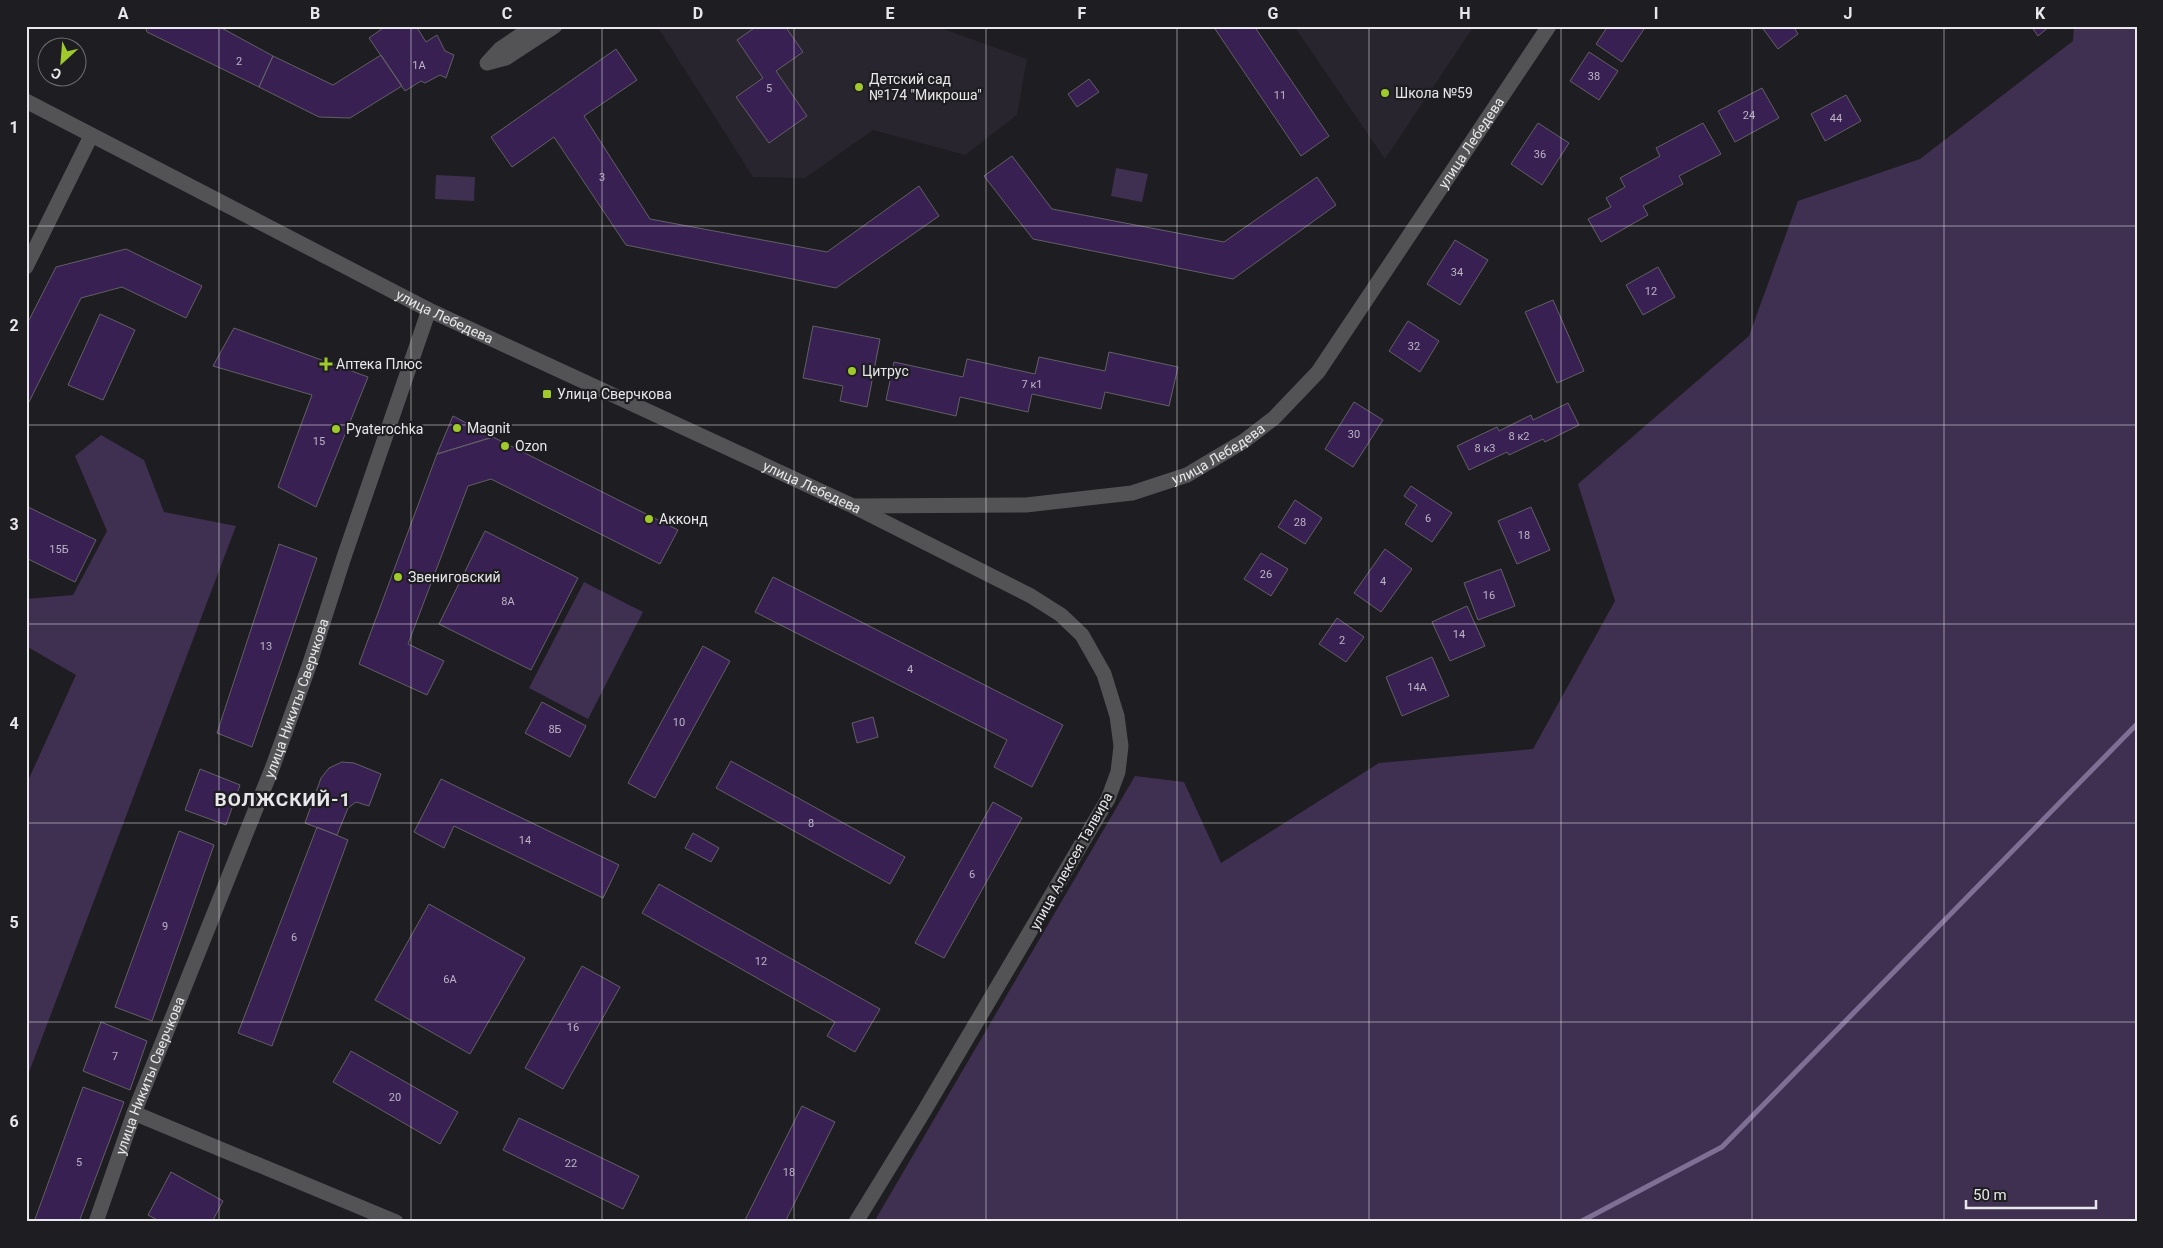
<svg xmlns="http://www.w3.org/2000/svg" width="2163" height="1248" font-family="Roboto,sans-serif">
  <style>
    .built { fill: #29252e }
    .green { fill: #3f3051 }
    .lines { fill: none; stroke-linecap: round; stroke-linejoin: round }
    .stream { stroke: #806f95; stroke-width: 5 }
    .building { fill: #392053; stroke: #616064 }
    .minor { stroke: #535254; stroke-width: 15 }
    .grid { fill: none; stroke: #e8e7e9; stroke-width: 1; stroke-opacity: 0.55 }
    .poi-dot { fill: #a0ca2c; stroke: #1e1d21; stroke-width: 2 }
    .labels { text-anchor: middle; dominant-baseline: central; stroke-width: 4.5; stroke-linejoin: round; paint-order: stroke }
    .number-label { font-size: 11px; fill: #bcb5c4 }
    .poi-label { font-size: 14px; fill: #e8e7e9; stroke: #1e1d21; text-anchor: start }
    .street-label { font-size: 14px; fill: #e8e7e9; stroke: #1e1d21 }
    .district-label { font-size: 19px; font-weight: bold; letter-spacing: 1px; fill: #e8e7e9; stroke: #1e1d21 }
    .neatline { fill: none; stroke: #e8e7e9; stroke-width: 2 }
    .grid-label { font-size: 16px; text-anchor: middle; font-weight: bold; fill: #e8e7e9 }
  </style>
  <rect width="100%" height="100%" fill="#1e1d21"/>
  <path class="built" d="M 657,26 L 935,26 L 1027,59 L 1017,115 L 965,155 L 873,130 L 805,178 L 753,177 Z
    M 1294,26 L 1474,26 L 1385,159 Z"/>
  <path class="green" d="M 2074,26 L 2137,26 L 2137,1222 L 874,1222 L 1135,776 L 1184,782 L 1221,863 L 1379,763 L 1533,749 L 1615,601 L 1578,484 L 1749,336 L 1798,201 L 1920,159 L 2073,41 Z
    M 1116,168 L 1148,174 L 1142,202 L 1111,196 Z
    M 436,175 L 475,177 L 474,201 L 435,199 Z
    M 101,435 L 144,460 L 164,512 L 236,526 L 26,1080 L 26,785 L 76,675 L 26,646 L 26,599 L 73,595 L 107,531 L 75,456 Z
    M 584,582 L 643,612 L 588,719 L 529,688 Z"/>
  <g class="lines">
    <path class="stream" d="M 1580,1222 L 1722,1147 L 2137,724"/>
  </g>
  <path class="building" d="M 145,26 L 218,26 L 273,56 L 259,87 L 147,32 Z
    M 386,26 L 416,26 L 426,42 L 437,35 L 445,51 L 454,55 L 446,78 L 440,75 L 425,83 L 421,81 L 405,91 L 369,38 Z
    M 757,26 L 785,26 L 803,52 L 776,71 L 807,116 L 769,143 L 736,97 L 763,78 L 737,40 Z
    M 1213,26 L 1254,26 L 1329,136 L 1301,156 Z
    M 1608,26 L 1646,26 L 1622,62 L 1596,44 Z
    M 1761,26 L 1793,26 L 1798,34 L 1778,49 Z
    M 2031,26 L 2050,26 L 2038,36 Z
    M 616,49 L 637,80 L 584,116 L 650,219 L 827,252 L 919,186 L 939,216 L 836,288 L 626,245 L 554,137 L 512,167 L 491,137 Z
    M 1589,52 L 1618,71 L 1599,100 L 1570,81 Z
    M 381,55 L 402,86 L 350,118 L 319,117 L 259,87 L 273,56 L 333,85 Z
    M 1089,79 L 1099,92 L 1077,107 L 1068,94 Z
    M 1762,88 L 1779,118 L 1735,142 L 1718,111 Z
    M 1846,95 L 1861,121 L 1825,141 L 1811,114 Z
    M 1538,123 L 1569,143 L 1542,185 L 1511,164 Z
    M 1703,123 L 1721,154 L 1679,176 L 1683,184 L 1643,206 L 1648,215 L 1601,242 L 1588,219 L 1611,207 L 1606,198 L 1625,187 L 1620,178 L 1660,156 L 1656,148 Z
    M 1012,156 L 1052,209 L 1224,242 L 1317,177 L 1336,205 L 1233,279 L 1033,239 L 984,176 Z
    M 1455,240 L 1488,260 L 1460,305 L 1427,284 Z
    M 126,249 L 202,286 L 186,318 L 122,287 L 81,298 L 26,408 L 26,326 L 56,267 Z
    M 1658,267 L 1675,297 L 1643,315 L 1626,285 Z
    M 1553,300 L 1584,371 L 1557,383 L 1525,312 Z
    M 100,314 L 135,330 L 103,400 L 68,385 Z
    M 1408,321 L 1439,341 L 1420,372 L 1389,351 Z
    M 813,326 L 880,339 L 867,407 L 840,401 L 843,386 L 803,378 Z
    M 234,328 L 368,377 L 316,507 L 278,487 L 312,395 L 213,366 Z
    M 1109,352 L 1178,367 L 1169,406 L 1105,392 L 1101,409 L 1032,394 L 1028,412 L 960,397 L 956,416 L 886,400 L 894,362 L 963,377 L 967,359 L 1035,374 L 1039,357 L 1105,371 Z
    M 1354,402 L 1383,420 L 1353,467 L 1325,449 Z
    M 1568,403 L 1579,425 L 1545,442 L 1543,439 L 1509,455 L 1507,452 L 1469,470 L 1457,446 L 1497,427 L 1499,431 L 1531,415 L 1533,420 Z
    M 453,416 L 493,437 L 437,454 Z
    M 493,437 L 678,530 L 660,564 L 491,479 L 468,486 L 408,644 L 444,661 L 427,695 L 359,664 L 437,454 Z
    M 1411,486 L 1452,513 L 1432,542 L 1405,524 L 1417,505 L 1404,496 Z
    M 1295,500 L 1322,518 L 1305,544 L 1278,527 Z
    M 26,506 L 96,540 L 75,582 L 26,558 Z
    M 1531,507 L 1550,550 L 1517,564 L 1498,521 Z
    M 485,531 L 578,578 L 531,670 L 439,624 Z
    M 279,544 L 317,558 L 252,747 L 217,733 Z
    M 1385,549 L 1412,569 L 1381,612 L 1354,593 Z
    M 1261,553 L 1288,569 L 1271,596 L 1244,579 Z
    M 1501,569 L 1515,606 L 1478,620 L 1464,583 Z
    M 773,577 L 1063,725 L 1032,787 L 994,767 L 1007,740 L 755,612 Z
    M 1467,606 L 1485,646 L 1450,661 L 1432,622 Z
    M 1337,618 L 1364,637 L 1346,662 L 1319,644 Z
    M 703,646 L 730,661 L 655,798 L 628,783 Z
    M 1432,657 L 1449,696 L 1402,716 L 1386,677 Z
    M 542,702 L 586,726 L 570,757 L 525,733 Z
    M 873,717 L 878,737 L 857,743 L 852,723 Z
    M 731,761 L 905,857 L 890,884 L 716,788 Z
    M 342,762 L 354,763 L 381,774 L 369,806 L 356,802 L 348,808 L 337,835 L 305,823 L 321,778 L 329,768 Z
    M 200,769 L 240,785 L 226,825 L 185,810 Z
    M 441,779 L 619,865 L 603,898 L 454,826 L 444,848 L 414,832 Z
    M 993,802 L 1022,818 L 944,958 L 915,943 Z
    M 317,827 L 348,840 L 272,1046 L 238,1033 Z
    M 179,831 L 214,845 L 152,1021 L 115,1007 Z
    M 693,833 L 719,848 L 711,862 L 685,848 Z
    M 659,884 L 880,1009 L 855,1052 L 827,1036 L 835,1022 L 642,913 Z
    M 429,904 L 525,958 L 470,1054 L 375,1000 Z
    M 582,966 L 620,987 L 563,1089 L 525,1068 Z
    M 101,1022 L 147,1041 L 130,1090 L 83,1071 Z
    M 351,1051 L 458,1112 L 440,1144 L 333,1082 Z
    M 83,1087 L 124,1102 L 79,1222 L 34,1222 Z
    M 802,1106 L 835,1122 L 785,1222 L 744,1222 Z
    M 519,1118 L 639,1176 L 623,1209 L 503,1150 Z
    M 171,1172 L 223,1201 L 212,1222 L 161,1222 L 148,1215 Z"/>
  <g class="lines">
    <g class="minor">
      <path d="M 534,26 L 500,49 L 487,63 L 506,58 L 555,26"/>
      <path id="s1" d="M 26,101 L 429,310 L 853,506 L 1031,596 L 1061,615 L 1082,635 L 1104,674 L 1117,716 L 1121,746 L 1118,772 L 1108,799 L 923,1113 L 856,1222"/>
      <path d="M 26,267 L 91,136"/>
      <path id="s2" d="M 856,506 L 1026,505 L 1132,493 L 1187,475 L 1244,441 L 1274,418 L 1318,372 L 1549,26"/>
      <path d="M 134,1113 L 396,1222"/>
      <path id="s3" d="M 96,1222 L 134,1113 L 273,766 L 309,666 L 344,557 L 429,310"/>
    </g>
  </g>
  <path class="grid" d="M 219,26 L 219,1222M 411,26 L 411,1222M 602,26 L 602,1222M 794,26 L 794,1222M 986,26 L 986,1222M 1177,26 L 1177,1222M 1369,26 L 1369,1222M 1561,26 L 1561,1222M 1752,26 L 1752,1222M 1944,26 L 1944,1222M 26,226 L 2137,226M 26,425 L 2137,425M 26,624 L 2137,624M 26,823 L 2137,823M 26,1022 L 2137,1022"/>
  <g class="poi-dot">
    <circle cx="859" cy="87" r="5"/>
    <circle cx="1385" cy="93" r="5"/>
    <path d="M323.5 356.5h5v5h5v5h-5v5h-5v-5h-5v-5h5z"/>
    <circle cx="852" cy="371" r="5"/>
    <rect x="542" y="389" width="10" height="10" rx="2.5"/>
    <circle cx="457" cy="428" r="5"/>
    <circle cx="336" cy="429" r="5"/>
    <circle cx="505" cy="446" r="5"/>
    <circle cx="649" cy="519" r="5"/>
    <circle cx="398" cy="577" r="5"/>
  </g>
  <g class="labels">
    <g class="number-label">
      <text x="239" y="61">2</text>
      <text x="419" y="65">1А</text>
      <text x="1594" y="76">38</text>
      <text x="769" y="88">5</text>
      <text x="1280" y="95">11</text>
      <text x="1749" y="115">24</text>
      <text x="1836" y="118">44</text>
      <text x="1540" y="154">36</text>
      <text x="602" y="177">3</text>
      <text x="1457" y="272">34</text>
      <text x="1651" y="291">12</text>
      <text x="1414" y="346">32</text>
      <text x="1032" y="384">7 к1</text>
      <text x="1354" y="434">30</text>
      <text x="1519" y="436">8 к2</text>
      <text x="319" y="441">15</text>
      <text x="1485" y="448">8 к3</text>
      <text x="1428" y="518">6</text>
      <text x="1300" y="522">28</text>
      <text x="1524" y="535">18</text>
      <text x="59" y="549">15Б</text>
      <text x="1266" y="574">26</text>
      <text x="1383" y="581">4</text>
      <text x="1489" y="595">16</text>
      <text x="508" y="601">8А</text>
      <text x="1459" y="634">14</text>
      <text x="1342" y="640">2</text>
      <text x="266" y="646">13</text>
      <text x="910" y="669">4</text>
      <text x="1417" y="687">14А</text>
      <text x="679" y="722">10</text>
      <text x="555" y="729">8Б</text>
      <text x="811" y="823">8</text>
      <text x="525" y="840">14</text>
      <text x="972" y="874">6</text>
      <text x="165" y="926">9</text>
      <text x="294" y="937">6</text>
      <text x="761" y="961">12</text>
      <text x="450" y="979">6А</text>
      <text x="573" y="1027">16</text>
      <text x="115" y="1056">7</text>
      <text x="395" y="1097">20</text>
      <text x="79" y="1162">5</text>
      <text x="571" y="1163">22</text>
      <text x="789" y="1172">18</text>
    </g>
    <g class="poi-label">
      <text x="869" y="79">Детский сад<tspan x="869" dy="16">№174 "Микроша"</tspan></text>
      <text x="1395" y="93">Школа №59</text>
      <text x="336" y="364">Аптека Плюс</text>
      <text x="862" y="371">Цитрус</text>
      <text x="557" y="394">Улица Сверчкова</text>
      <text x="467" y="428">Magnit</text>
      <text x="346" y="429">Pyaterochka</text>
      <text x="515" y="446">Ozon</text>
      <text x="659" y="519">Акконд</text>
      <text x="408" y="577">Звениговский</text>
    </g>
    <g class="street-label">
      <text stroke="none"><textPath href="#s2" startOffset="778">улица Лебедева</textPath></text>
      <text stroke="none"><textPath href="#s1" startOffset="471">улица Лебедева</textPath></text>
      <text stroke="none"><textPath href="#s2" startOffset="372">улица Лебедева</textPath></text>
      <text stroke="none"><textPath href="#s1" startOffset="876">улица Лебедева</textPath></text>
      <text stroke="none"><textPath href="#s3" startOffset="561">улица Никиты Сверчкова</textPath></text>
      <text transform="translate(1071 861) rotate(-61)">улица Алексея Талвира</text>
      <text stroke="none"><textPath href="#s3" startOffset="156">улица Никиты Сверчкова</textPath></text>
    </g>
    <g class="district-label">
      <text x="283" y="799">ВОЛЖСКИЙ-1</text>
    </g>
  </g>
  <rect width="2163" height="1248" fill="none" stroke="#1e1d21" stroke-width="55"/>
  <g transform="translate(62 62) rotate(206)"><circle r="24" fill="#1e1d21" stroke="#6f6e71"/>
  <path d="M0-4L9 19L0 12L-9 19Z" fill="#a0ca2c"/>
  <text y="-8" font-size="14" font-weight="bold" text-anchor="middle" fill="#e8e7e9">С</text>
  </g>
  <path d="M1966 1200v8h130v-8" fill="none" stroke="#e8e7e9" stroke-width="2.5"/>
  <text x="1973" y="1200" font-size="15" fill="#e8e7e9" stroke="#1e1d21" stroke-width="4" paint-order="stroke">50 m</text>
  <rect x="28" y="28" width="2108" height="1192" class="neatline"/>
  <g class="grid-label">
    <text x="123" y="19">A</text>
    <text x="315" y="19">B</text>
    <text x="507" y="19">C</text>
    <text x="698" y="19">D</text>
    <text x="890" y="19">E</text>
    <text x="1082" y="19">F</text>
    <text x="1273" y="19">G</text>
    <text x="1465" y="19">H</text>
    <text x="1656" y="19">I</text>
    <text x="1848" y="19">J</text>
    <text x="2040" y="19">K</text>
    <text x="14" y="133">1</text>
    <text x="14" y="331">2</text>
    <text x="14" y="530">3</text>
    <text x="14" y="729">4</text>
    <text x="14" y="928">5</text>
    <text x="14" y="1127">6</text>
  </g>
</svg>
